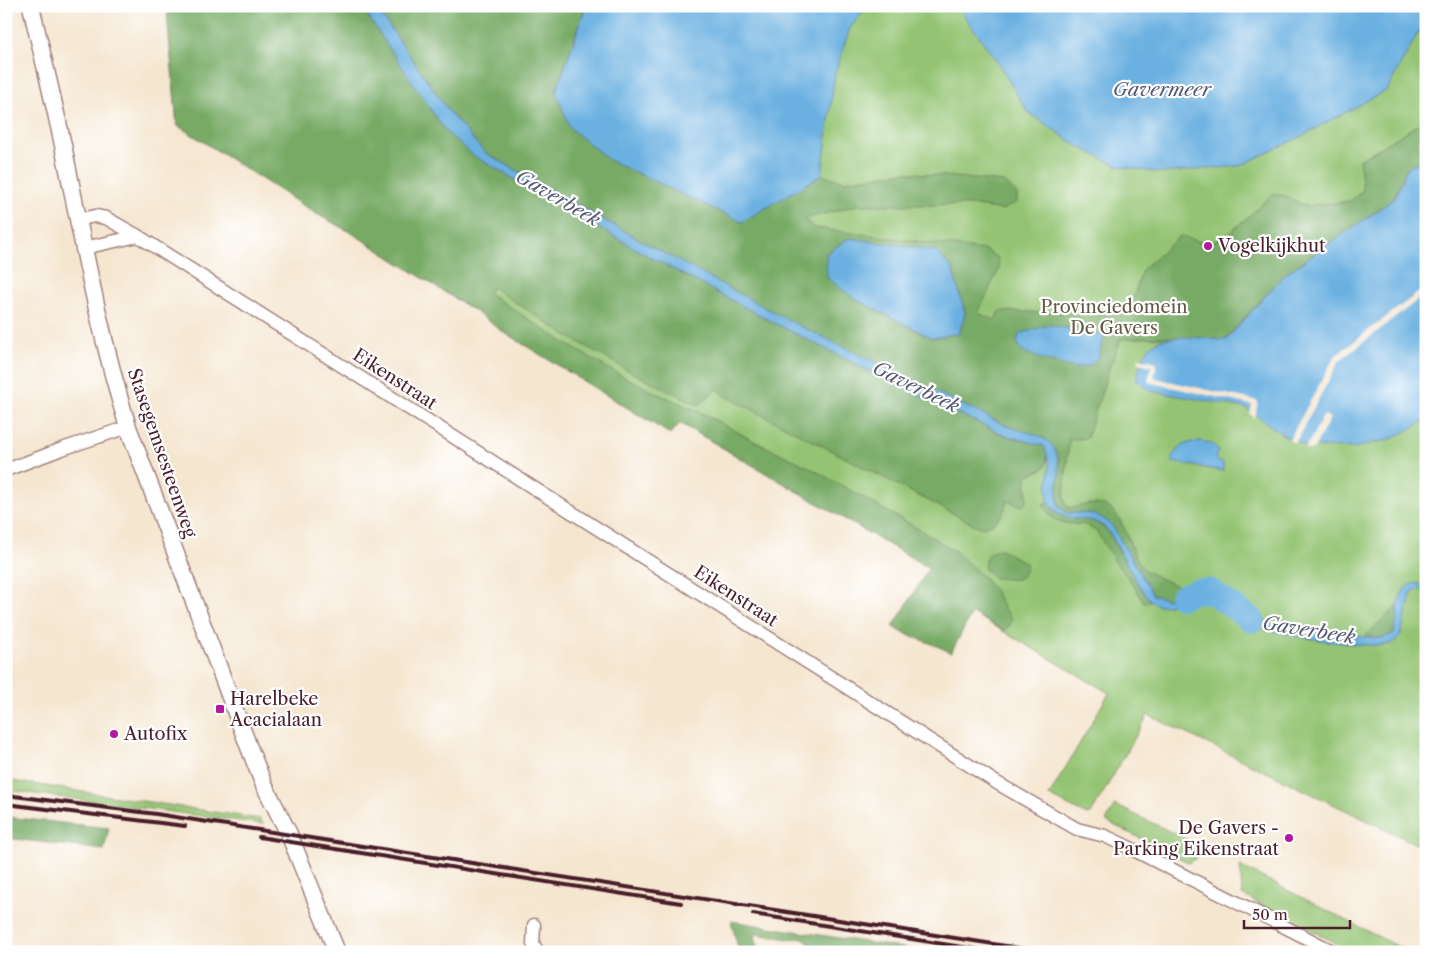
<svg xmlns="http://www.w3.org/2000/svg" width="1432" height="958" font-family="'Libre Caslon Text',serif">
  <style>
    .green { fill: #94c473; stroke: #6f724f }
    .forest { fill: #77aa65; stroke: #606448; fill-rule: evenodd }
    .water { fill: #6bb0e1; stroke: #5a6886 }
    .pier { fill: #f5e6d0 }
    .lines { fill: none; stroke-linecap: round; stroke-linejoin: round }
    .river { stroke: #6bb0e1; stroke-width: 25 }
    .minor-casing { stroke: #a0827e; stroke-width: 15 }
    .tertiary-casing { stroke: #a0827e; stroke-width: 19 }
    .minor { stroke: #fff; stroke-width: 12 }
    .tertiary { stroke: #fff; stroke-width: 16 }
    .rail { stroke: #4a1f2b; stroke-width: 4 }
    .poi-dot { fill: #b5179e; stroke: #fff; stroke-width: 2 }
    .labels { text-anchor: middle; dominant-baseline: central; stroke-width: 4.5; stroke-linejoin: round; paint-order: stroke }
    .poi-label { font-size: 18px; fill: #4a1f2b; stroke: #fff; text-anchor: start }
    .park-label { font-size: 18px; fill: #645944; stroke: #fff }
    .street-label { font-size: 18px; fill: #4a1f2b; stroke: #fff }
    .water-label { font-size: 19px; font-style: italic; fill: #575974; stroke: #fff }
  </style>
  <rect width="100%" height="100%" fill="#fff"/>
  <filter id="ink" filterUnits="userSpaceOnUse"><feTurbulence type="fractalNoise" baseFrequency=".02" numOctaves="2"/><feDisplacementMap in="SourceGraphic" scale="10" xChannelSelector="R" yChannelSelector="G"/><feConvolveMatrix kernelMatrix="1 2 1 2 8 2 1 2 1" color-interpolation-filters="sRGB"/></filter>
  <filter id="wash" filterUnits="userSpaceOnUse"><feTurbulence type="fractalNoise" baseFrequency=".0096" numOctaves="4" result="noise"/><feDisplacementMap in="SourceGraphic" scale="20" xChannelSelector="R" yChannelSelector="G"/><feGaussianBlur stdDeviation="1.12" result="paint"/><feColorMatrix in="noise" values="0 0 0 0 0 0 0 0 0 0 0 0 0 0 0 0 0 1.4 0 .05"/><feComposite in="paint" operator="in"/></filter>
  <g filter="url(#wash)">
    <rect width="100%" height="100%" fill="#f5e6d0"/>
    <path class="green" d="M 167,6 L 1426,6 L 1426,849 L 1148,715 L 1091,814 L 1087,815 L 1049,796 L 1109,693 L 972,613 L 929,568 L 680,423 L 670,434 L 505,333 L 476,312 L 352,233 L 315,213 L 177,125 Z
      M 6,780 L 260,819 L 263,824 L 6,790 Z
      M 1115,805 L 1207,849 L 1189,863 L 1106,821 Z
      M 1240,866 L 1409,952 L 1353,952 L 1242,895 Z"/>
    <path class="forest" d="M 187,6 L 361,6 L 400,62 L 474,156 L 650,257 L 782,327 L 904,388 L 1004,435 L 1044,446 L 1047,453 L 1046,466 L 1041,470 L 1027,476 L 1027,501 L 1023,506 L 1007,501 C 1004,516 995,527 979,527 L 726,396 L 717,389 L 699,405 L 631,372 L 566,335 L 492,287 L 488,293 L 568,345 L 611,370 L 656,393 L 700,412 L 756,442 L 807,466 L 924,532 L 956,552 L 981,575 L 995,591 L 1002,605 L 1013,621 L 1005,631 L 972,613 L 951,653 C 932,642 911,638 893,627 L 929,568 L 680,423 L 670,434 L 505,333 L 476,312 L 352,233 L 315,213 L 177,125 L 167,15 L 187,9 Z
      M 375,6 L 586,6 L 556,92 L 741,222 L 822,175 L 845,181 L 905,172 L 1005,182 L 1017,194 L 1017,202 L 1002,210 L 970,205 L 858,205 L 804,219 L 815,228 L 985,250 L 998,258 L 999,269 L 978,313 L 994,320 L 1000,311 L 1128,315 L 1142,270 L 1180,236 L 1208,244 L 1229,234 L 1273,194 L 1286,196 L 1305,206 L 1350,201 L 1363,190 L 1359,160 L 1426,120 L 1426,158 L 1407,168 L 1394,199 L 1285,274 L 1225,340 L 1165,337 L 1121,339 L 1109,369 L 1087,438 L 1069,440 L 1064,497 L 1066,505 L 1070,508 C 1078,507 1086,504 1093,504 C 1129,502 1125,555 1147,572 L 1179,587 L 1183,592 L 1167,599 L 1153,595 L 1113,527 L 1090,513 L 1067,513 L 1059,506 L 1057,492 L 1059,459 L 1044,438 L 1007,426 L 793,323 L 647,244 L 484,152 L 450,113 ZM 952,268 L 965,313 L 959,333 L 932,338 L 857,300 Z
      M 1049,501 L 1056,513 L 1068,518 L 1094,521 L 1108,531 L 1130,571 L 1150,601 L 1147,603 L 1143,601 L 1129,579 L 1116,563 L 1096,531 L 1086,525 L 1064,523 L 1057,521 L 1050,515 L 1043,504 Z
      M 1001,549 L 1027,564 C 1022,586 1011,578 994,578 L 985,569 C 982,558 991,550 1001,549 Z
      M 1397,606 L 1397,623 L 1393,634 L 1382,638 L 1364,637 C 1374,626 1387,618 1397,606 Z
      M 6,817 L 109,828 L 104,850 L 6,838 Z
      M 731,921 L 929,952 L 852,952 L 820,949 L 820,952 L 816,952 L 804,938 L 789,939 L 755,934 L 758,952 L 739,952 Z"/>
    <path class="water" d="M 361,6 L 375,6 L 450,113 L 484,152 L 647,244 L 794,323 L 1007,426 C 1038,436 1060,435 1059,474 C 1058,485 1056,495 1059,506 L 1067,513 C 1086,512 1101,513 1113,527 L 1153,595 L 1167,599 C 1185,592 1195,581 1216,589 L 1210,598 C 1189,591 1176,609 1158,605 C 1141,601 1120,545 1107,530 C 1090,510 1063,530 1049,502 C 1045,492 1049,482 1049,472 C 1050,464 1047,454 1044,446 L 1004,435 L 904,388 L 782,327 L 650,257 L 474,156 L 446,132 Z
      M 586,6 L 868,6 L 850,28 L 835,73 L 822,175 L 742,222 L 609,160 L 570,128 L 556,92 Z
      M 957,6 L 1426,6 L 1426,25 L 1420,29 L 1387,90 L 1300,137 L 1240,166 L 1161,173 L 1118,166 L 1076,145 L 1028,112 L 996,60 Z
      M 1426,158 L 1426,420 L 1394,438 L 1354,448 L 1307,447 L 1282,434 L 1246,408 L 1151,391 L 1136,379 C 1140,367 1143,352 1153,344 C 1166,332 1208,339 1226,340 L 1285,274 L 1394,199 L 1407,168 Z
      M 849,238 L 936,251 L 952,268 L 965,313 L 959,333 L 932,338 L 857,300 L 827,278 L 826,254 Z
      M 1049,325 L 1105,335 L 1097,359 L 1091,365 L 1075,368 L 1044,360 L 1022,351 L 1017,342 L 1019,334 Z
      M 1200,441 C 1208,442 1215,444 1219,452 L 1215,456 L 1218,462 L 1223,462 L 1223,471 L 1171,462 C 1175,447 1186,442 1200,441 Z
      M 1415,583 L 1426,586 L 1426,591 L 1419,589 L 1412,592 L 1401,634 C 1399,639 1395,642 1390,644 C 1373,650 1274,635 1256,626 C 1244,621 1233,612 1223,606 L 1226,598 L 1246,613 L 1291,631 L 1382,638 L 1393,634 C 1401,618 1393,588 1415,583 Z"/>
    <path class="pier" d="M 1419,292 L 1423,296 L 1339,361 L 1295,443 L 1289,440 L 1335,356 Z
      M 1139,358 L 1157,362 L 1154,378 L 1258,401 L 1255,418 L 1250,414 L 1252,405 L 1148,382 L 1151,366 L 1138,363 Z
      M 1324,415 L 1330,418 L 1313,450 L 1305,449 Z"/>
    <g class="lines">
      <path class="river" d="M 1182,597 L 1195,591 L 1210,591 L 1252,620"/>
    </g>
  </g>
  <g filter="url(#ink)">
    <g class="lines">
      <g class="minor-casing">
        <path id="minor" d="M 77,220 L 95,216 L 106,218 L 138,236 L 997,783 L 1077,829 L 1105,836 L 1128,847 L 1334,952
          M 84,248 L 138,236
          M 6,470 L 62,449 L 128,427
          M 534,925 L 533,944 L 538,952"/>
      </g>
      <g class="tertiary-casing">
        <path id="tertiary" d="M 31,6 C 42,54 54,102 64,150 C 83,243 100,336 128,427 L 250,750 L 264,785 L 289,834 L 337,952"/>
      </g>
      <use href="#minor" class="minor"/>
      <use href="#tertiary" class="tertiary"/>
      <path class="rail" d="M 6,795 L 156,814 L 1045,952
        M 6,804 L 185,826
        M 259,837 L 681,903
        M 753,914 L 994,952"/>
    </g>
  </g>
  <g class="poi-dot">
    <circle cx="1208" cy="246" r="5"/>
    <rect x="215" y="704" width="10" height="10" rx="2.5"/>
    <circle cx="114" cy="734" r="5"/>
    <circle cx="1289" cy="838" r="5"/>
  </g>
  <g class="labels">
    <g class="poi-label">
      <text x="1218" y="246">Vogelkijkhut</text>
      <text x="230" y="699">Harelbeke<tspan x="230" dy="21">Acacialaan</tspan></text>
      <text x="124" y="734">Autofix</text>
      <text x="1279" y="828" text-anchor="end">De Gavers -<tspan x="1279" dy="21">Parking Eikenstraat</tspan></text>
    </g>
    <g class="park-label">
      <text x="1114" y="307">Provinciedomein<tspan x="1114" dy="21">De Gavers</tspan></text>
    </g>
    <g class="street-label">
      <text transform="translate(395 379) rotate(33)">Eikenstraat</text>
      <text transform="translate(162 453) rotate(71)">Stasegemsesteenweg</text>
      <text transform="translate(736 596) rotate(33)">Eikenstraat</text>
    </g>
    <g class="water-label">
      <text x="1162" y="89">Gavermeer</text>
      <text transform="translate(558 198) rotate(30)">Gaverbeek</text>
      <text transform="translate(916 387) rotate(26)">Gaverbeek</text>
      <text transform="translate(1309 630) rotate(9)">Gaverbeek</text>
    </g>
  </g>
  <rect width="1432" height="958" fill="none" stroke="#fff" stroke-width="25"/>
  <path d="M1244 920v8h106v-8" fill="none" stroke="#4a1f2b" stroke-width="2.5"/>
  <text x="1252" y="920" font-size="15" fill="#4a1f2b" stroke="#ffffff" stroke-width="4" paint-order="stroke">50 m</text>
</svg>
